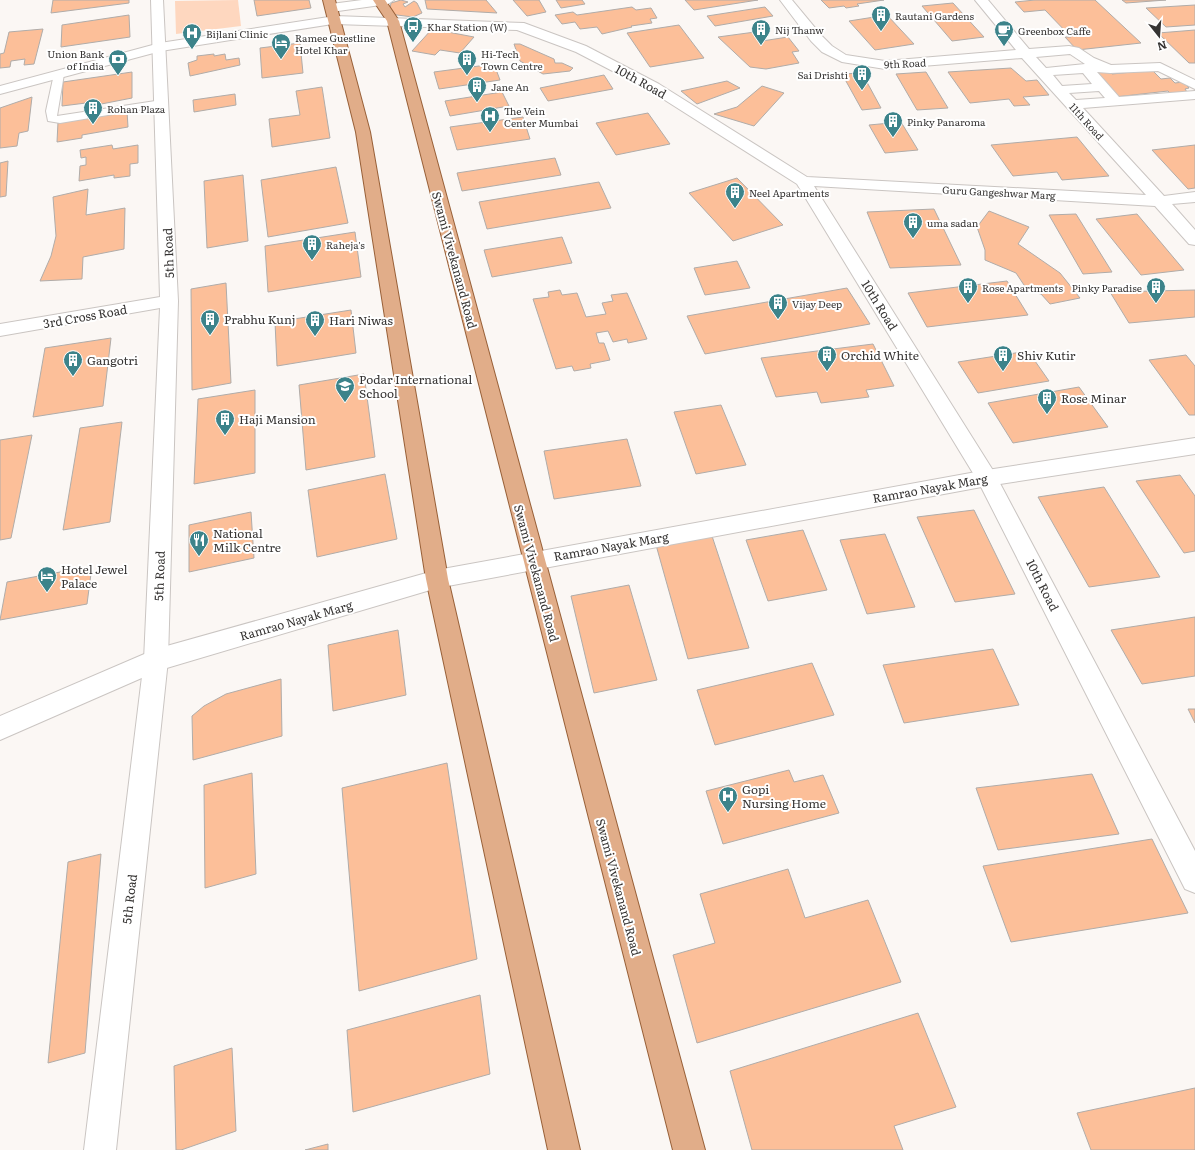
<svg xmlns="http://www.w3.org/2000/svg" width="1195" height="1150" font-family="Literata,serif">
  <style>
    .green { fill: #fed7bf }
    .building { fill: #fcbf99; stroke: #b0aca9 }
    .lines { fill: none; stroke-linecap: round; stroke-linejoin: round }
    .service-casing { stroke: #cac5c2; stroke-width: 2 }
    .minor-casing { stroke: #cac5c2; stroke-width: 2 }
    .tertiary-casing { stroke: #cac5c2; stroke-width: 2 }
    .primary-casing { stroke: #986038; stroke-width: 2 }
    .service { fill: #fff; fill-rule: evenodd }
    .minor { fill: #fff; fill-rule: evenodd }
    .tertiary { fill: #fff; fill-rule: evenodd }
    .primary { fill: #e1ad89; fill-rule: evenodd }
    .labels { text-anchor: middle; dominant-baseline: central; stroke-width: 4; stroke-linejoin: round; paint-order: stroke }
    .far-poi-label { font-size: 10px; fill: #363433; stroke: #fff; text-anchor: start }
    .far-street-label { font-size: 10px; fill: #363433; stroke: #fff }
    .street-label { font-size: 12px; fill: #363433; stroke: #fff }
    .poi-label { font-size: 12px; fill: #363433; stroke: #fff; text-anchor: start }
  </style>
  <rect width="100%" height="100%" fill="#fbf7f4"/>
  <path class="green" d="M 238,0 L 241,26 L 176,34 L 175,1 Z"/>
  <path class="building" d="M 53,0 L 129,0 L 129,3 L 51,13 Z
    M 254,0 L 309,0 L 311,8 L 257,16 Z
    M 401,0 L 408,2 L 403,4 L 405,7 L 414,1 L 417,3 L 422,13 L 413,17 L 389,14 L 391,3 Z
    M 425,0 L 486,0 L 497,13 L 427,9 Z
    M 513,0 L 539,0 L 546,12 L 527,16 Z
    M 556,0 L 582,0 L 585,4 L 561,8 Z
    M 685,0 L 758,0 L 694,10 Z
    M 821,0 L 884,0 L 857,4 L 859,6 L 846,8 L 844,6 L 829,8 Z
    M 1035,0 L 1095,0 L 1141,43 L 1077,50 L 1065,37 L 1071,37 L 1045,10 L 1024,12 L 1015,2 Z
    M 1122,0 L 1166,0 L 1126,3 Z
    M 953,3 L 984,37 L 952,41 L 922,6 Z
    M 1195,5 L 1195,25 L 1166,27 L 1146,8 Z
    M 632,7 L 636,10 L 651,8 L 657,18 L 650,19 L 652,23 L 631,26 L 632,27 L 602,34 L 597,27 L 580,29 L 575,22 L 562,24 L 555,15 L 573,12 L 577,15 Z
    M 765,7 L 773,16 L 715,26 L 707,16 Z
    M 129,15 L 130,37 L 61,47 L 62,25 Z
    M 887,15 L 914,44 L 875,50 L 849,21 Z
    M 679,25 L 704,58 L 650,67 L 627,33 Z
    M 43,29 L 34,64 L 24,65 L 25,59 L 11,61 L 10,67 L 0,68 L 0,54 L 4,53 L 9,32 Z
    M 432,29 L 474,37 L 460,53 L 440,50 L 435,55 L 412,51 Z
    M 1195,30 L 1195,63 L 1189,63 L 1158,33 Z
    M 755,32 L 762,41 L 788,37 L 799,51 L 792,52 L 799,63 L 766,69 L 750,67 L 718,37 Z
    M 300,43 L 303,73 L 262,78 L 260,48 Z
    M 514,44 L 520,44 L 554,59 L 555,63 L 562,63 L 573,68 L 570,71 L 543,74 L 520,61 Z
    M 214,54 L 214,56 L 225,54 L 226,60 L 239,58 L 240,65 L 190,76 L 188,63 L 197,60 L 197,56 Z
    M 494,64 L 500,80 L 439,89 L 434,72 Z
    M 1105,67 L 1112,74 L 1152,70 L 1161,79 L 1170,78 L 1175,83 L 1183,82 L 1189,88 L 1185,89 L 1187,92 L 1171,94 L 1168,91 L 1115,97 L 1089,69 Z
    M 1011,68 L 1026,81 L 1037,80 L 1049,95 L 1023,97 L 1030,105 L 1014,106 L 1009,99 L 970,103 L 948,72 Z
    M 132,72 L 132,98 L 86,107 L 86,103 L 62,106 L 63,82 Z
    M 926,72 L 948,108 L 917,110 L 896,74 Z
    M 862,73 L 881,108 L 862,110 L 842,74 Z
    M 604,75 L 613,89 L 548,101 L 540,88 Z
    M 727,81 L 740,88 L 697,104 L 681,91 Z
    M 762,86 L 784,93 L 754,126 L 714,114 L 737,107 Z
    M 322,87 L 330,138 L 272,147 L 269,119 L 300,115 L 296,91 Z
    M 502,92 L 509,106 L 450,116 L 445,101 Z
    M 235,94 L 236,105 L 194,112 L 193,100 Z
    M 32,97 L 28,131 L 19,133 L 17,146 L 0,148 L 0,108 Z
    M 127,111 L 128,127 L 82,135 L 82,138 L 57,142 L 58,122 Z
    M 648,113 L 670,144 L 616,155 L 596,123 Z
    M 523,117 L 530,139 L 457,150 L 450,127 Z
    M 901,122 L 918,150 L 885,153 L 869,125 Z
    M 1077,137 L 1109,176 L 1062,180 L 1057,172 L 1013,176 L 991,145 Z
    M 112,145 L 113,149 L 138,145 L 138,163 L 130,164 L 130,176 L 114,178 L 114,175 L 79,181 L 80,166 L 86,165 L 86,157 L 81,158 L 80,150 Z
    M 1195,145 L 1195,188 L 1188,189 L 1152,150 Z
    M 555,158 L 561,175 L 462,191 L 457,173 Z
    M 8,161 L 6,196 L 0,197 L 0,163 Z
    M 336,167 L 348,223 L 268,237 L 261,180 Z
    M 243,175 L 248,241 L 207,248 L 204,181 Z
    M 737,178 L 783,225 L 733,241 L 689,193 Z
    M 599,182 L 611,208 L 487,229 L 479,202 Z
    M 88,189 L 86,215 L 125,208 L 124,249 L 83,257 L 82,279 L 40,281 L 51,256 L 56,236 L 53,197 Z
    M 934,209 L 961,265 L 890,268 L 867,212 Z
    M 989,211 L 1029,227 L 1018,244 L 1060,273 L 1080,298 L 1050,304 L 1041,294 L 1028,291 L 1016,273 L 985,260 L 985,250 L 977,227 Z
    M 1076,214 L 1112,272 L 1083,274 L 1049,215 Z
    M 1137,214 L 1184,270 L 1141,275 L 1096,219 Z
    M 355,232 L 361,277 L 268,292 L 265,246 Z
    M 562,237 L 572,263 L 492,277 L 484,250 Z
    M 737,261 L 750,288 L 705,295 L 694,268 Z
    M 1007,281 L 1028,315 L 927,327 L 908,293 Z
    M 226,283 L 231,383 L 192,390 L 191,289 Z
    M 847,288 L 870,324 L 705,354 L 687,316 Z
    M 560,290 L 562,295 L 577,293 L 586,317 L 606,314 L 602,303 L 613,301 L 611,295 L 627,293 L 647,339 L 628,343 L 627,339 L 613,342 L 608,331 L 596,333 L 599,343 L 604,343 L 610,360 L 590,364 L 591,368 L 574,371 L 572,366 L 556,369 L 533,299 L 549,297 L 548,292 Z
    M 1195,290 L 1195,317 L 1129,323 L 1110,292 Z
    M 351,310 L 356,353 L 277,366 L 275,322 Z
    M 111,338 L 103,406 L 33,417 L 45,348 Z
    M 873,344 L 894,386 L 866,390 L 869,397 L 821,403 L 817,392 L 776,397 L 761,358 Z
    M 1028,351 L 1049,381 L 978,393 L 958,362 Z
    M 1186,355 L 1195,366 L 1195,415 L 1189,415 L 1149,360 Z
    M 364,374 L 375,457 L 306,470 L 299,385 Z
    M 1079,387 L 1108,427 L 1013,443 L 988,403 Z
    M 255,390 L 255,473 L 194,484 L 198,399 Z
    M 721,405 L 746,465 L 696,474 L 674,412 Z
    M 122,422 L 110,522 L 63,530 L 80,428 Z
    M 32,435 L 11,538 L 0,540 L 0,440 Z
    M 627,439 L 641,486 L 554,499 L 544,451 Z
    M 385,474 L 397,539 L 317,557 L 308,490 Z
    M 1180,475 L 1195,496 L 1195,551 L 1184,553 L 1136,481 Z
    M 1104,487 L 1160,577 L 1089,587 L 1038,497 Z
    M 974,510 L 1015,594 L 955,602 L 917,517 Z
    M 251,512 L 254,558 L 189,572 L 189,525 Z
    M 803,530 L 827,590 L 768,601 L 746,540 Z
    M 885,534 L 915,607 L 867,614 L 840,540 Z
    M 712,536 L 749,648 L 688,659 L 656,545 Z
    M 92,566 L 87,604 L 0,620 L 7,582 Z
    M 629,585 L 657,680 L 594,693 L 571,596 Z
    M 1195,617 L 1195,676 L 1142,684 L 1111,630 Z
    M 398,630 L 406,695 L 333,711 L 328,645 Z
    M 993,649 L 1019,705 L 904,723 L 883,665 Z
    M 812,663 L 834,715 L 715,745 L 697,690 Z
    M 281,679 L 282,736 L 193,760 L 192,716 L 204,706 L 226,694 Z
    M 1188,709 L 1195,709 L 1195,723 Z
    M 447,763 L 477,959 L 359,991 L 342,788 Z
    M 789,770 L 794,782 L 823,775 L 839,813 L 723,844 L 706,791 Z
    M 252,773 L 256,874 L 205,888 L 204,785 Z
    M 1092,774 L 1119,834 L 998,850 L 976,788 Z
    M 1152,839 L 1188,913 L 1011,942 L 983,866 Z
    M 101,854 L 85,1053 L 48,1063 L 68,862 Z
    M 788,869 L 805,918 L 868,900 L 901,982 L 697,1043 L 673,955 L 715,943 L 700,894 Z
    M 480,995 L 490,1074 L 353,1112 L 347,1030 Z
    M 918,1013 L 956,1107 L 894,1126 L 903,1150 L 752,1150 L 730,1071 Z
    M 232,1048 L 236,1131 L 181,1150 L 176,1150 L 174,1066 Z
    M 1195,1088 L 1195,1150 L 1091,1150 L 1077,1113 Z
    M 328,1144 L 328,1150 L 305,1150 Z"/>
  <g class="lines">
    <g class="service-casing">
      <path id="service" d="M 59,71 L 64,74 L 57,116 L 162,100 L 167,103 L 162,106 L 60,123 L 48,121 L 46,111 L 54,74 Z"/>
    </g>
    <g class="minor-casing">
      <path id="minor" d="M 151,0 L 163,0 L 178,301 L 168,660 L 116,1150 L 84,1150 L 144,660 L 160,308 L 0,336 L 0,324 L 160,297 Z
        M 780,0 L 792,0 L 821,35 L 832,46 L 846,55 L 885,61 L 1016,50 L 975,0 L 988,0 L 1029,49 L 1069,46 L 1079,48 L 1094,58 L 1111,65 L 1160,63 L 1195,80 L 1195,89 L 1158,71 L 1110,73 L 1097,72 L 1119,97 L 1195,91 L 1195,99 L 1083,108 L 1164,196 L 1195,192 L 1195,202 L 1172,204 L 1195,230 L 1195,245 L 1189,244 L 1155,206 L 814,186 L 994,472 L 1195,851 L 1195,893 L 1185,889 L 979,483 L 797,184 L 649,90 L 576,52 L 517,30 L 335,24 L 329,20 L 335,16 L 524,23 L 586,46 L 659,84 L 807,177 L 1146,195 L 1022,58 L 885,69 L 842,62 L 822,52 L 811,41 ZM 1070,54 L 1085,64 L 1046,68 L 1036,57 ZM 1083,73 L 1092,84 L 1062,86 L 1053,75 ZM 1099,91 L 1105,98 L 1076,100 L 1069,93 Z"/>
    </g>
    <g class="tertiary-casing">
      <path id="tertiary" d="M 362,0 L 394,0 L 388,4 L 331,12 L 325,8 L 331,4 Z
        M 335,16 L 339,17 L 341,20 L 339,23 L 161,51 L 0,94 L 0,86 L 160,43 Z
        M 1195,438 L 1195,454 L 987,486 L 437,588 L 160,670 L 0,740 L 0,716 L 156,649 L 437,570 L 987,470 Z"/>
    </g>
    <g class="primary-casing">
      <path id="primary" d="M 323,0 L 335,0 L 370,132 L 448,579 L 580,1150 L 548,1150 L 426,579 L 356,132 Z
        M 373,0 L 385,0 L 399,21 L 705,1150 L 673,1150 L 387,21 Z"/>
    </g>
    <use href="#service" class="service"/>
    <use href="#minor" class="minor"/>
    <use href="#tertiary" class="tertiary"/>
    <use href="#primary" class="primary"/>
  </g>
  <defs>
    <g id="building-pin" transform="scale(1)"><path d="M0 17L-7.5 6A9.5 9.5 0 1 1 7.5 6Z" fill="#3c838a" stroke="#fff"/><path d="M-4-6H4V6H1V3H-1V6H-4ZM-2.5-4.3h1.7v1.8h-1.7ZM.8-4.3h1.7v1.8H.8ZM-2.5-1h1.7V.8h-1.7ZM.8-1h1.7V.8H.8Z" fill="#fff"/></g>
    <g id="bus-pin" transform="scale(1)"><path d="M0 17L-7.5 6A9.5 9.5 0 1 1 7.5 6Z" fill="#3c838a" stroke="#fff"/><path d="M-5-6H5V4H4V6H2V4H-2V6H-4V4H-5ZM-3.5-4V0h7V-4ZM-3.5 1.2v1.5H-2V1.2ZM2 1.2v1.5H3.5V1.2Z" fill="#fff"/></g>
    <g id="cafe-pin" transform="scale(1)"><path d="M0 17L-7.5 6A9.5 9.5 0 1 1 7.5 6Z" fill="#3c838a" stroke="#fff"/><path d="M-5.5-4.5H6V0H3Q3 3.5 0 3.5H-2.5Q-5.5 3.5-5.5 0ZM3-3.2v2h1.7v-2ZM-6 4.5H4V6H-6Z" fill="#fff"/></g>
    <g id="hospital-pin" transform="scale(1)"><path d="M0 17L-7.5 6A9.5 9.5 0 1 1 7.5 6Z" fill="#3c838a" stroke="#fff"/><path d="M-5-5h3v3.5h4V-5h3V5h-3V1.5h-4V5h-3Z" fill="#fff"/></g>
    <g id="hotel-pin" transform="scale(1)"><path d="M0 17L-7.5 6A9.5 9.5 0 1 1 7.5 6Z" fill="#3c838a" stroke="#fff"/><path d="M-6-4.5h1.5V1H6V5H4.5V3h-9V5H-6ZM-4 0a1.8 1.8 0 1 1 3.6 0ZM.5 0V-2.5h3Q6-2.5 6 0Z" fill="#fff"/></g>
    <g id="bank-pin" transform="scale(1)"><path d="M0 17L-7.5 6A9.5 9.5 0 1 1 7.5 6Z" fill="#3c838a" stroke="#fff"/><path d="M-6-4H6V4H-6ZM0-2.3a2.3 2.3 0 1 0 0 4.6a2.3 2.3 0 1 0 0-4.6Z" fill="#fff"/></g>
    <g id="school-pin" transform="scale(1)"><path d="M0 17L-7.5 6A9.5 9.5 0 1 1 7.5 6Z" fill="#3c838a" stroke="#fff"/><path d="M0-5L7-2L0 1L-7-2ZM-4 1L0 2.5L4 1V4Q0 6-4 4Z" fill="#fff"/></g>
    <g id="restaurant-pin" transform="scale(1)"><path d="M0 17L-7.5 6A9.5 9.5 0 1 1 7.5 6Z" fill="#3c838a" stroke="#fff"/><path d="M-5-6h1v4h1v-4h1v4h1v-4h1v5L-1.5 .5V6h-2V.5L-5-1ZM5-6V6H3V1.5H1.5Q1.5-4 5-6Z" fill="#fff"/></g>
  </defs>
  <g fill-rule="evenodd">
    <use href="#building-pin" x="881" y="15"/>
    <use href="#bus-pin" x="413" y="26"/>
    <use href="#building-pin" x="761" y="29"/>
    <use href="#cafe-pin" x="1004" y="30"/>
    <use href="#hospital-pin" x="192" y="33"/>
    <use href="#hotel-pin" x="281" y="43"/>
    <use href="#bank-pin" x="118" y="59"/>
    <use href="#building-pin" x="467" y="59"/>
    <use href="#building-pin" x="862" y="74"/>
    <use href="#building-pin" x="477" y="86"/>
    <use href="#building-pin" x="93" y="108"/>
    <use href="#hospital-pin" x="490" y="116"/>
    <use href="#building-pin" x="893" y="121"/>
    <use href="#building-pin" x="735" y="192"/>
    <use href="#building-pin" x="913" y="222"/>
    <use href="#building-pin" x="312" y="244"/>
    <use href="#building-pin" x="968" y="287"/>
    <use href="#building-pin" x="1156" y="287"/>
    <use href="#building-pin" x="778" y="303"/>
    <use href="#building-pin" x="210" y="319"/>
    <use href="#building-pin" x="315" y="320"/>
    <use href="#building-pin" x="827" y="355"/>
    <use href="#building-pin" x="1003" y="355"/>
    <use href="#building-pin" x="73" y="360"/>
    <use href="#school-pin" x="345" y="386"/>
    <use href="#building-pin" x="1047" y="398"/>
    <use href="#building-pin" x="225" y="419"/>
    <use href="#restaurant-pin" x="199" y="540"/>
    <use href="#hotel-pin" x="47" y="576"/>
    <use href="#hospital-pin" x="728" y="796"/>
  </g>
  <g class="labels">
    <g class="far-poi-label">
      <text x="895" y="15">Rautani Gardens</text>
      <text x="427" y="26">Khar Station (W)</text>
      <text x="775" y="29">Nij Thanw</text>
      <text x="1018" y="30">Greenbox Caffe</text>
      <text x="206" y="33">Bijlani Clinic</text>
      <text x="295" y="37">Ramee Guestline<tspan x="295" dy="12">Hotel Khar</tspan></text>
      <text x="104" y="53" text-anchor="end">Union Bank<tspan x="104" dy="12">of India</tspan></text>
      <text x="481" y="53">Hi-Tech<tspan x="481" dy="12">Town Centre</tspan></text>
      <text x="848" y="74" text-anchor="end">Sai Drishti</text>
      <text x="491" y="86">Jane An</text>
      <text x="107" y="108">Rohan Plaza</text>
      <text x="504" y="110">The Vein<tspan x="504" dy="12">Center Mumbai</tspan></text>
      <text x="907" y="121">Pinky Panaroma</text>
      <text x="749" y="192">Neel Apartments</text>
      <text x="927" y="222">uma sadan</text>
      <text x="326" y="244">Raheja's</text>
      <text x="982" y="287">Rose Apartments</text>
      <text x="1142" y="287" text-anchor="end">Pinky Paradise</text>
      <text x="792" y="303">Vijay Deep</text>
    </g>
    <g class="far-street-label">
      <text transform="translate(905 63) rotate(-3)">9th Road</text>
      <text transform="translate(1087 121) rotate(48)">11th Road</text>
      <text transform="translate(999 192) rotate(3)">Guru Gangeshwar Marg</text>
    </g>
    <g class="street-label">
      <text transform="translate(641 81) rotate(29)">10th Road</text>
      <text transform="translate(168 253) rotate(-92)">5th Road</text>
      <text transform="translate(455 260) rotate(75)">Swami Vivekanand Road</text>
      <text transform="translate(880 305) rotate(58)">10th Road</text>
      <text transform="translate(85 316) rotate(-10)">3rd Cross Road</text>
      <text transform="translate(930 488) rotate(-10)">Ramrao Nayak Marg</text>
      <text transform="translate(611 546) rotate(-10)">Ramrao Nayak Marg</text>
      <text transform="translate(537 573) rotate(75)">Swami Vivekanand Road</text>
      <text transform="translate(159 576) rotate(-88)">5th Road</text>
      <text transform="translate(1043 585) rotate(63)">10th Road</text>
      <text transform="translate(296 620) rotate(-16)">Ramrao Nayak Marg</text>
      <text transform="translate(619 887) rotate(75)">Swami Vivekanand Road</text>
      <text transform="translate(129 899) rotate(-83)">5th Road</text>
    </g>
    <g class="poi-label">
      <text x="224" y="319">Prabhu Kunj</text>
      <text x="329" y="320">Hari Niwas</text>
      <text x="841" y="355">Orchid White</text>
      <text x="1017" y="355">Shiv Kutir</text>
      <text x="87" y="360">Gangotri</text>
      <text x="359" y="379">Podar International<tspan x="359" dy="14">School</tspan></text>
      <text x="1061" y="398">Rose Minar</text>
      <text x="239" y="419">Haji Mansion</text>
      <text x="213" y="533">National<tspan x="213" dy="14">Milk Centre</tspan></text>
      <text x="61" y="569">Hotel Jewel<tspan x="61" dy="14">Palace</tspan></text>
      <text x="742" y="789">Gopi<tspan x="742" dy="14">Nursing Home</tspan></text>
    </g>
  </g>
  <g transform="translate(1159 36) rotate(163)" stroke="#ffffff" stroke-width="3" paint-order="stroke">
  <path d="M0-3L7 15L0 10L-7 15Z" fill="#363433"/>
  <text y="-6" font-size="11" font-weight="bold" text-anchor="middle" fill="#363433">N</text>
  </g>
</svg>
